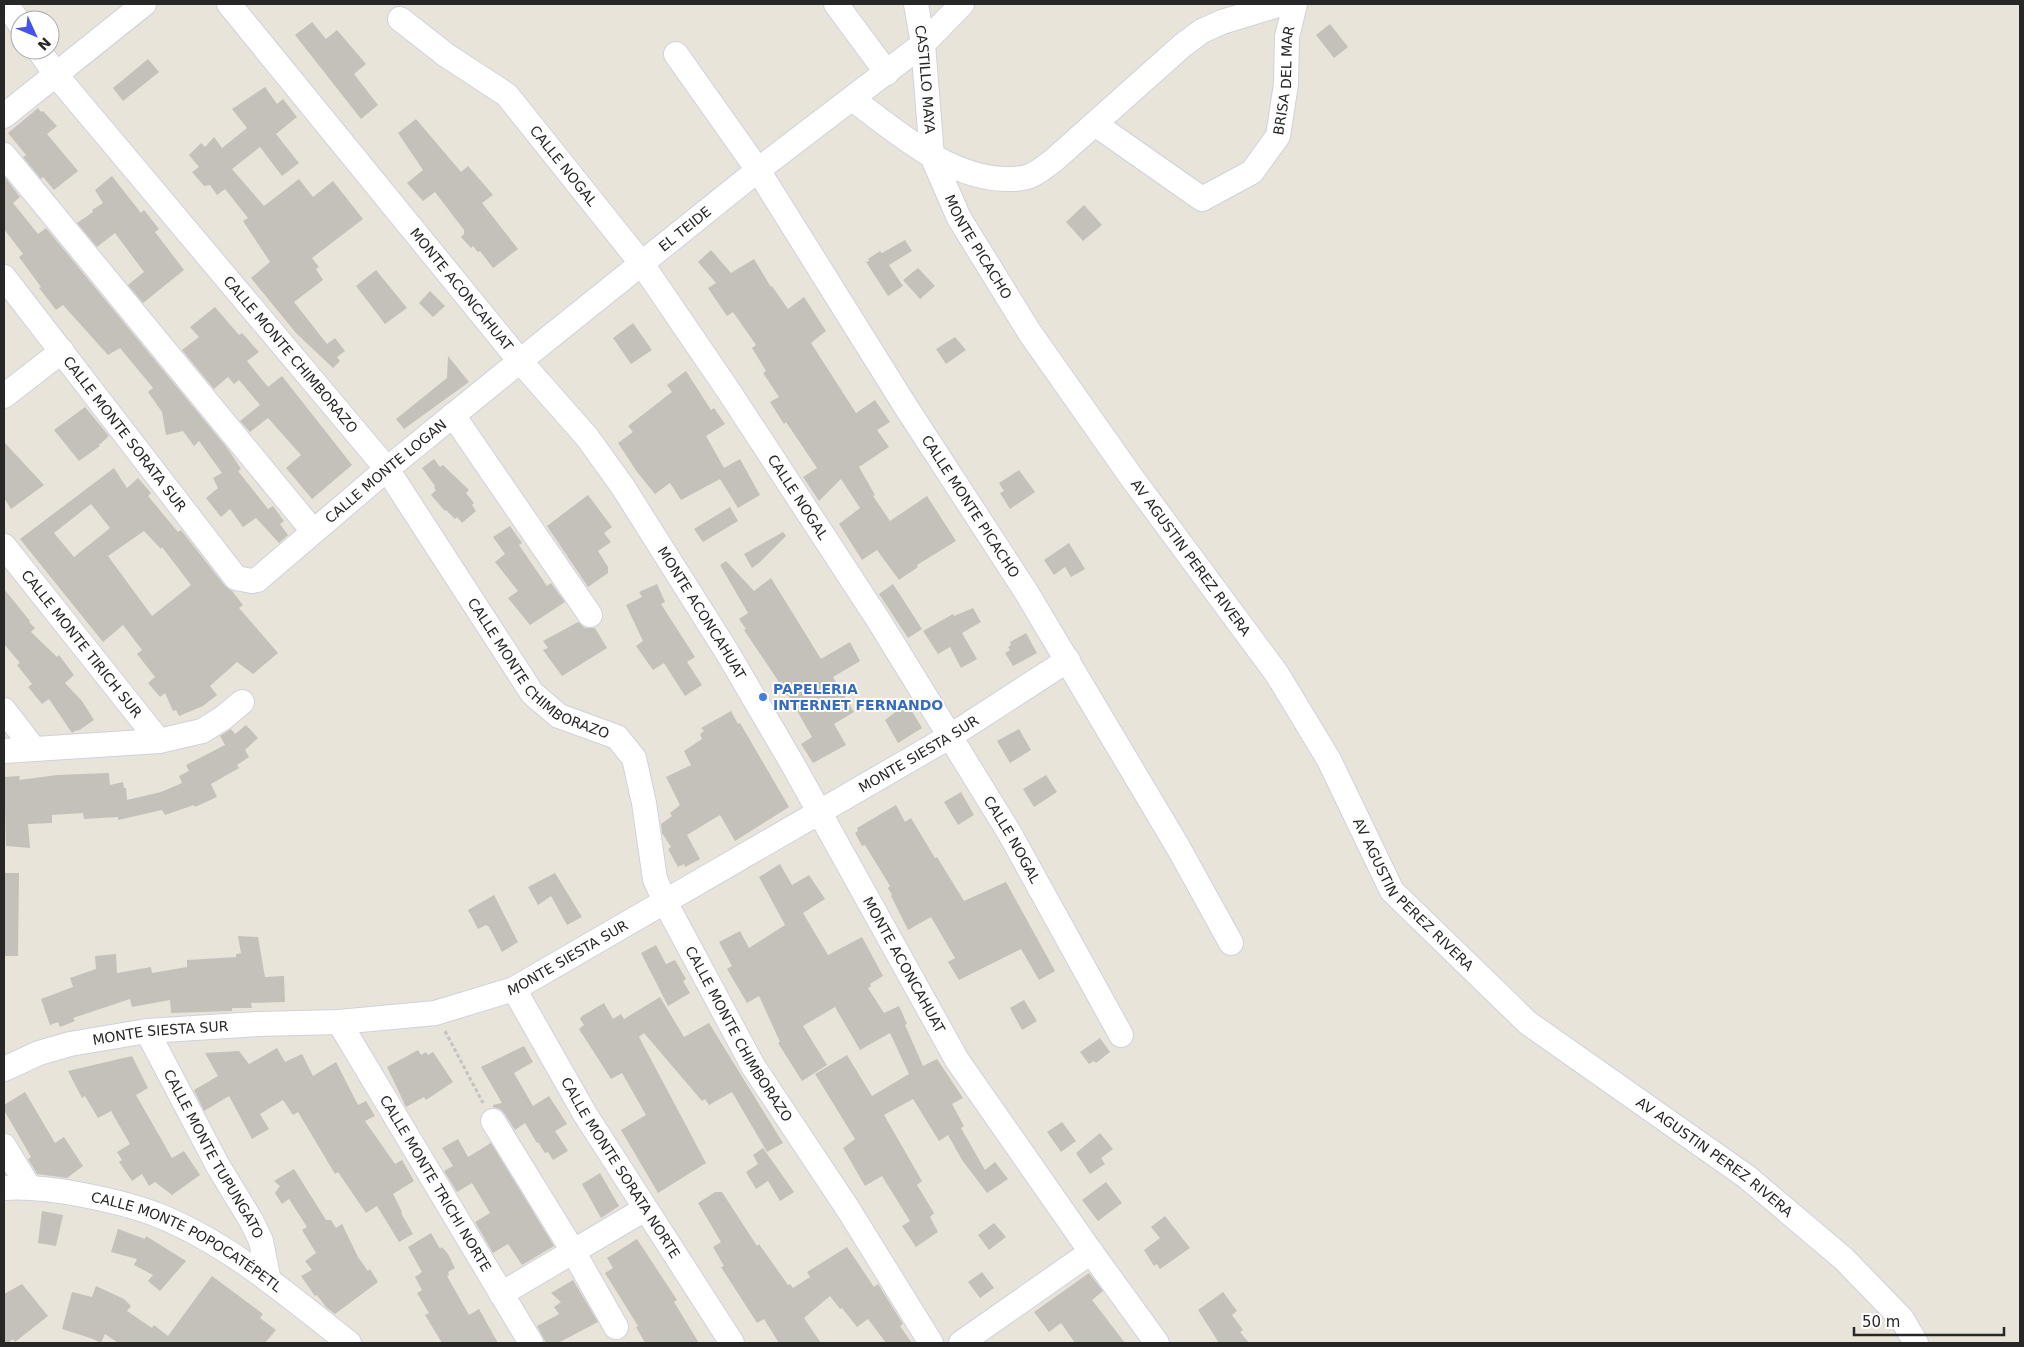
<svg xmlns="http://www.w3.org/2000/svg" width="2024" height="1347" font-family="'DejaVu Sans',sans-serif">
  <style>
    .building { fill: #c4c1ba; fill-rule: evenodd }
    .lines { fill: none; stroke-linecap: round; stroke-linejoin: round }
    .minor-casing { stroke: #cfd1df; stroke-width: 26 }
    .path { stroke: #c3c3c3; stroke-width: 3; stroke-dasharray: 4 2.5; stroke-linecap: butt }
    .minor { stroke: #fff; stroke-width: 24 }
    .shop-dot { fill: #3f7fe0; stroke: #fff; stroke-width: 2 }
    .labels { text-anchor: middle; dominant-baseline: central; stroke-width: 4; stroke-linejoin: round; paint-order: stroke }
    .street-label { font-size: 14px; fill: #272727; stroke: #fff }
    .shop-label { font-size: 14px; font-weight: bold; fill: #366cbe; stroke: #fff; text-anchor: start }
  </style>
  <rect width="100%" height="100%" fill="#e9e4da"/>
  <path class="building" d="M 312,22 L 326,39 L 337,30 L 366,64 L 354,74 L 378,105 L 361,119 L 295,35 Z
    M 1330,24 L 1348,47 L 1334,58 L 1316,35 Z
    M 148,59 L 159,72 L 123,101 L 113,88 Z
    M 265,87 L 277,104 L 283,99 L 297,117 L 276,134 L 299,163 L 282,176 L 260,147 L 232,169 L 264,206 L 299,179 L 313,197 L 333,181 L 363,219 L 312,258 L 319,267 L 316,269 L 323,280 L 294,302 L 327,344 L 335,338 L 345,351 L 337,357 L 340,361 L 333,368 L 296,333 L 251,278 L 270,262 L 243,221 L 248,218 L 225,189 L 217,195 L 210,185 L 204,186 L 192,172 L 199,167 L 189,155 L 201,143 L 205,147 L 214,137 L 222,148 L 247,128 L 232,109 Z
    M 38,108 L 41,112 L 43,111 L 57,126 L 47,134 L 78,171 L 54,190 L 43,177 L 41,179 L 23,157 L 26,155 L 8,133 Z
    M 416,119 L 461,172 L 468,166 L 493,195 L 482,203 L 518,249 L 493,268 L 480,251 L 478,252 L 473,246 L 471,248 L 461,237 L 464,234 L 464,230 L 435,192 L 423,201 L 407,183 L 423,170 L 398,133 Z
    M 4,176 L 20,197 L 13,203 L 38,234 L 46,228 L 228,449 L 241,469 L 238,471 L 268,509 L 273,506 L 284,521 L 280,524 L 288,535 L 279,543 L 256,518 L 243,527 L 230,509 L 221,517 L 206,498 L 218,488 L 213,478 L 222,473 L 199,441 L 194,446 L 183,431 L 166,435 L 162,412 L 148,392 L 153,388 L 120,348 L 108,355 L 63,305 L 56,310 L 39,288 L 41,287 L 19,257 L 23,254 L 4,229 Z
    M 112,176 L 141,213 L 144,210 L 159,229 L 155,232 L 184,270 L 143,303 L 128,285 L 144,272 L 115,233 L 97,247 L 77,223 L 93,212 L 92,210 L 103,203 L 95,190 Z
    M 1084,205 L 1102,225 L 1083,241 L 1066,222 Z
    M 905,240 L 912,251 L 889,265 L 903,286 L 888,296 L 866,262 L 869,261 L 868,259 L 880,251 L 882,253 Z
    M 711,250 L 731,273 L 754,259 L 771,287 L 772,286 L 788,309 L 804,297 L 826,331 L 811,343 L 856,413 L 875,400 L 890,422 L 877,430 L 889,447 L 859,467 L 875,495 L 873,496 L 890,521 L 927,496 L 956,541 L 917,565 L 918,567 L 899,580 L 877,550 L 862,560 L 839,524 L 860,508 L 841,479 L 819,501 L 803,477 L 817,468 L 786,422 L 784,424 L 770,402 L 779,397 L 763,373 L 766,371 L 752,348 L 756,345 L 733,312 L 727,316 L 716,300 L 708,288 L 716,283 L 698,262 Z
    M 918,268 L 935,286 L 920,299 L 903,280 Z
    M 376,270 L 407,308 L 385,324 L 356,286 Z
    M 430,291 L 445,306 L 433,317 L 419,303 Z
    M 215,307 L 239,335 L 242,333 L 259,352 L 247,361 L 268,387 L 282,376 L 352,465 L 312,499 L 286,468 L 301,455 L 268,418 L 250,432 L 240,421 L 260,405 L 239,380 L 234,384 L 228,377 L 214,389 L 182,350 L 199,337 L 190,327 Z
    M 633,323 L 652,350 L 631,364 L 613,338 Z
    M 955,337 L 966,350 L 946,364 L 936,349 Z
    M 448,356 L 469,382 L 404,429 L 396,419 L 447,378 Z
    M 686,371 L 711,410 L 714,408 L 725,424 L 706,436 L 724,468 L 740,459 L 760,495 L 738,508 L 720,479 L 681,500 L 670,483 L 655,494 L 637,472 L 618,443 L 633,432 L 628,426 L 672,392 L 667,385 Z
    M 85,407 L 109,436 L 99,445 L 100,446 L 79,461 L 54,430 Z
    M 4,442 L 44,485 L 11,509 L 4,498 Z
    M 434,459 L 440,467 L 443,465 L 469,490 L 466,493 L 474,503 L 472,505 L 476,511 L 462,523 L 457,517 L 455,519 L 446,510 L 445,511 L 431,495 L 436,490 L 434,488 L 435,486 L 422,468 Z
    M 114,468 L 127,488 L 138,478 L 151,493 L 148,496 L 178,532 L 181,530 L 225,586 L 232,591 L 243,605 L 239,608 L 278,653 L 253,674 L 237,662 L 210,686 L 217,695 L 203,706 L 179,716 L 176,710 L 173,711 L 165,693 L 160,697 L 148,683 L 155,677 L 137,654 L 142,650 L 123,625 L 103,642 L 20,539 ZM 91,504 L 110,528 L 74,557 L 54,533 ZM 144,531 L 161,549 L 162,547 L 191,585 L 152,616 L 108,556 Z
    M 1019,470 L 1035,492 L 1010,509 L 1000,493 L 1004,491 L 999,483 Z
    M 588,495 L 612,527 L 604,533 L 611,542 L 598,551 L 608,567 L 608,573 L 588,587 L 547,526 Z
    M 730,507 L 738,521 L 703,542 L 694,529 Z
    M 510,526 L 522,543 L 519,545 L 547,586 L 551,583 L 565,602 L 530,625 L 508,598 L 518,591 L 495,562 L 505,554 L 493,537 Z
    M 783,532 L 786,536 L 759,563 L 752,568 L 744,554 Z
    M 1069,543 L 1085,569 L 1071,577 L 1065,567 L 1054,575 L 1044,560 Z
    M 726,561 L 754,591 L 771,578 L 821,659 L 850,642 L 860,661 L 833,677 L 854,712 L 834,724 L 846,745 L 813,763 L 801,744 L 812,737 L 788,695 L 786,696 L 777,679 L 744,630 L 746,629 L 739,619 L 748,613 L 720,565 Z
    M 657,584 L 665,602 L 661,604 L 695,657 L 687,662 L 702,685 L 685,696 L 664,663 L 653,670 L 636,646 L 643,641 L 626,605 L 642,597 L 639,592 Z
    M 893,584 L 922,629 L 908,638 L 879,594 Z
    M 4,589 L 30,621 L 29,622 L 35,628 L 31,632 L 57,657 L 59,655 L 74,675 L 65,683 L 82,701 L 94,720 L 78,731 L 77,730 L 72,733 L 49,699 L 42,704 L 28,687 L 32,684 L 17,665 L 20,663 L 4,644 Z
    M 973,608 L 981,622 L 962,633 L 977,659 L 961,668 L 950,647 L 938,654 L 923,631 L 953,614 L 954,616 Z
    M 578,622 L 585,628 L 595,628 L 607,648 L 562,676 L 543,650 L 548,648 L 543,641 Z
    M 1026,633 L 1037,653 L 1013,666 L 1005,653 L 1010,650 L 1008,647 L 1011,645 L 1010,642 Z
    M 907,703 L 922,728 L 898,743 L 885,720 Z
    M 731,711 L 738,724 L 740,723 L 789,807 L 735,841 L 720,815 L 687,835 L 700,859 L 685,867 L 684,864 L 678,867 L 668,849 L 671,847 L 662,833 L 661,824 L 672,816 L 670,813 L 680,805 L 666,777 L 691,765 L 684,751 L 702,739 L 700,734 L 704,731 L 701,728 Z
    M 246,725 L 258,738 L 245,750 L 249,757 L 237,765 L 239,768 L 211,784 L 217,797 L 195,807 L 194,805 L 165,815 L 162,810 L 118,820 L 118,817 L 84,819 L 83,813 L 52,815 L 52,823 L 28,824 L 30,848 L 6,846 L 4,777 L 20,776 L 19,780 L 57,775 L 109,773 L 110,785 L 123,782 L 124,788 L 126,788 L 127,800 L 161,792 L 182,783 L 179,776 L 189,771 L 186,765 L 225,745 L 220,736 L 231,729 L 235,734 Z
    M 1019,729 L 1031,750 L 1010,763 L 997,741 Z
    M 1046,775 L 1057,792 L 1034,807 L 1023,789 Z
    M 961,792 L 974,815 L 958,825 L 944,802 Z
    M 896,805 L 905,822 L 911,818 L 935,858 L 937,857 L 964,901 L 1006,882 L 1055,971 L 1039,980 L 1021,949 L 959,980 L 948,962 L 955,958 L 931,917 L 908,930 L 891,896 L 892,895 L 888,888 L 890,886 L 865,845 L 862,846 L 855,833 L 858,831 L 857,828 Z
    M 780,864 L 792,885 L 809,875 L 825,899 L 803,913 L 828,955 L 862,937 L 883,976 L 870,984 L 871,986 L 868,988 L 884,1013 L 899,1006 L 907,1024 L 905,1025 L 923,1066 L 937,1059 L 963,1098 L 952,1104 L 964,1126 L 961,1128 L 985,1170 L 995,1162 L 1008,1179 L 987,1193 L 962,1160 L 948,1135 L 939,1141 L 913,1099 L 884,1115 L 922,1181 L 917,1185 L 934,1213 L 930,1217 L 938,1232 L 916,1247 L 902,1226 L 910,1221 L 882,1176 L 865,1186 L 843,1148 L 855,1139 L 815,1074 L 847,1055 L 872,1096 L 909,1074 L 890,1033 L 860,1050 L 835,1007 L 803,1026 L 827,1065 L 802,1081 L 778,1043 L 780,1042 L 759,996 L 747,1003 L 727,969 L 732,966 L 719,942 L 740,931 L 749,948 L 785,925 L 759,877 Z
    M 4,873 L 19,873 L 18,956 L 4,956 Z
    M 555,873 L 582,917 L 567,925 L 551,896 L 538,905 L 528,887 Z
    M 494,895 L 518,942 L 502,952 L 489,927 L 486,925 L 478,929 L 468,910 Z
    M 238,936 L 258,937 L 265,977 L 284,976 L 285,1002 L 251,1003 L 252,1008 L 232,1008 L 232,1011 L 171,1013 L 170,1000 L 132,1007 L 130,999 L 73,1018 L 75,1021 L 60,1027 L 58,1022 L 50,1025 L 41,999 L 73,987 L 70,978 L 96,969 L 95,956 L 116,954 L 117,973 L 151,967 L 152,973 L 187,967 L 187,960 L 236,957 L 236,954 L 241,953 Z
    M 656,945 L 666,964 L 675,960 L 686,979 L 683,981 L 690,993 L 668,1006 L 641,953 Z
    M 660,997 L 684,1037 L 709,1023 L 783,1143 L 767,1152 L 732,1092 L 709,1105 L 705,1099 L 702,1101 L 644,1033 L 639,1037 L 706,1163 L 658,1193 L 621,1130 L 646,1115 L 622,1073 L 611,1079 L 579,1029 L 584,1025 L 580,1019 L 582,1016 L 604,1003 L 613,1019 L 621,1014 L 624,1019 Z
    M 1024,1000 L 1037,1021 L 1022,1030 L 1010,1008 Z
    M 1100,1038 L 1110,1052 L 1096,1063 L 1094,1061 L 1089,1064 L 1080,1052 Z
    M 524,1046 L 533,1062 L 514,1073 L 533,1106 L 549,1096 L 567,1124 L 555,1131 L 568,1151 L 553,1160 L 548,1152 L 545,1153 L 538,1142 L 537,1143 L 525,1123 L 515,1130 L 504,1113 L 500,1109 L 493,1107 L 493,1105 L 502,1103 L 481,1067 Z
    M 277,1048 L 285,1062 L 302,1054 L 313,1076 L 336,1062 L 358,1105 L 366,1101 L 375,1116 L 365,1121 L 395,1164 L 402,1160 L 414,1181 L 393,1194 L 402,1212 L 401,1213 L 413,1234 L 399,1242 L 377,1206 L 366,1213 L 338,1172 L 335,1174 L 298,1112 L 293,1115 L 283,1100 L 260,1114 L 269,1129 L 252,1139 L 229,1096 L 204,1111 L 194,1090 L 218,1076 L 205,1053 L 239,1051 L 249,1064 Z
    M 418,1050 L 421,1055 L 426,1052 L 428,1055 L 433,1052 L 453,1082 L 426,1100 L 424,1097 L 406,1107 L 387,1067 Z
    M 132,1056 L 148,1088 L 136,1095 L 172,1158 L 184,1151 L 200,1175 L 172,1195 L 155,1182 L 149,1186 L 142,1174 L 132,1181 L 119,1162 L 122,1160 L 117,1152 L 130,1144 L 111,1111 L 98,1118 L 85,1096 L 82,1098 L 68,1071 Z
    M 25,1092 L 55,1143 L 64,1137 L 83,1166 L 67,1178 L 37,1174 L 28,1159 L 31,1157 L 4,1110 L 4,1105 Z
    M 1062,1122 L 1076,1141 L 1061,1152 L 1047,1132 Z
    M 1100,1133 L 1113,1149 L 1101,1158 L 1105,1164 L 1090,1174 L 1076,1153 Z
    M 458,1139 L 468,1157 L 491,1143 L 554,1246 L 522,1265 L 508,1244 L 493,1253 L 475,1222 L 490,1213 L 472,1183 L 457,1192 L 444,1171 L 453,1166 L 442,1148 Z
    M 763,1148 L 794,1192 L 780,1201 L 768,1181 L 756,1189 L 746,1172 L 758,1164 L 753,1155 Z
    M 294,1169 L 326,1220 L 331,1220 L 336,1228 L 342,1224 L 358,1257 L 368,1271 L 370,1269 L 378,1282 L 335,1314 L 326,1307 L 317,1295 L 315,1296 L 301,1276 L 312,1270 L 305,1261 L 316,1253 L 302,1230 L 307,1227 L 289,1199 L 282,1204 L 275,1193 L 280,1186 L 274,1181 Z
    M 600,1173 L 619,1206 L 601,1218 L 582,1184 Z
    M 1106,1182 L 1122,1203 L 1098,1221 L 1082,1200 Z
    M 715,1192 L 722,1192 L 757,1246 L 759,1244 L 788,1285 L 790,1284 L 793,1288 L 810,1277 L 807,1272 L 847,1247 L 874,1287 L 878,1284 L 903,1324 L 900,1326 L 912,1343 L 886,1343 L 868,1319 L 857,1327 L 842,1308 L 840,1309 L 830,1296 L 804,1318 L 821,1343 L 779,1343 L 764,1319 L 757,1323 L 721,1267 L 724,1266 L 713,1247 L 721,1242 L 698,1203 Z
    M 42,1211 L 63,1215 L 56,1246 L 38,1243 Z
    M 1165,1216 L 1190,1248 L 1160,1269 L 1157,1264 L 1154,1266 L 1144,1250 L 1160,1238 L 1151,1227 Z
    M 994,1223 L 1006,1237 L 989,1250 L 978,1235 Z
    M 118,1229 L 145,1239 L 146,1236 L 186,1261 L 160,1291 L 148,1281 L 153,1275 L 134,1265 L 137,1259 L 111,1252 Z
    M 431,1233 L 440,1249 L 442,1247 L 448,1254 L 455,1268 L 448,1272 L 449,1275 L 447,1276 L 469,1315 L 479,1309 L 498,1343 L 442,1343 L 425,1315 L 429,1313 L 417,1293 L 422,1290 L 415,1277 L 422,1272 L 408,1247 Z
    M 637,1239 L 677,1300 L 674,1302 L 699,1343 L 645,1343 L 636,1327 L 638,1326 L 605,1273 L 613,1268 L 607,1258 Z
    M 982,1272 L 994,1288 L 980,1298 L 968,1282 Z
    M 1089,1273 L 1103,1291 L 1092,1300 L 1125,1343 L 1075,1343 L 1061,1323 L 1049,1332 L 1034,1312 Z
    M 212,1276 L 263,1314 L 260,1318 L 276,1330 L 265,1343 L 118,1343 L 105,1334 L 101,1343 L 93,1339 L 62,1329 L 72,1292 L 92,1297 L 96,1286 L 124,1299 L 131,1306 L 127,1311 L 152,1328 L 154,1325 L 168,1336 Z
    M 573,1280 L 598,1322 L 558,1343 L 546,1343 L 537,1326 L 559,1314 L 554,1307 L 561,1302 L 551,1293 Z
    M 22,1284 L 48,1316 L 15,1342 L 13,1339 L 8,1343 L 4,1343 L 4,1294 Z
    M 1223,1292 L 1237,1311 L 1232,1315 L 1243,1330 L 1240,1332 L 1249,1343 L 1219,1343 L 1198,1310 Z"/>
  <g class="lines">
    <g class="minor-casing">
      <g id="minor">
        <path d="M 6,4 L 20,24"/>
        <path id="s1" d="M 229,4 L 520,361 L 587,437 L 623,487 L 727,652 L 792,763 L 957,1060 L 1091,1252 L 1157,1343"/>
        <path d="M 836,4 L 887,73"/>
        <path id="s2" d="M 916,4 L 923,44 L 932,156 L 959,218 L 1030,333 L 1132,478 L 1277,674 L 1329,760 L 1392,891 L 1528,1023 L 1747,1177 L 1844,1259 L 1902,1319 L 1916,1343"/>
        <path id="s3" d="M 400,19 L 446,55 L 507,95 L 642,264 L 728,390 L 879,621 L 1010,834 L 1121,1035"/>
        <path id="s4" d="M 39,50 L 56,75 L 387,469 L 532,693 L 559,716 L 617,737 L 634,758 L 644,803 L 655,879 L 665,902 L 753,1066 L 848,1209 L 931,1343"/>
        <path id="s5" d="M 676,54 L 758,170 L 906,407 L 1025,590 L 1178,847 L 1231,943"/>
        <path d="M 852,99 C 898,132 946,177 1005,179 C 1014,179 1024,179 1032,175 C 1039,172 1047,165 1054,160 L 1183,45 L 1202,31 L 1222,22 L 1281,4"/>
        <path d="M 4,116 L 144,4"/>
        <path id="s6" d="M 1095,124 L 1202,199 L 1252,172 L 1278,136 L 1286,84 L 1287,37 L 1295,4"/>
        <path d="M 4,155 L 313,531"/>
        <path id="s7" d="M 4,277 L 236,578 L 252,581 L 257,580 L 387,469 L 520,361 L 758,170 L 923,44 L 962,4"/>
        <path d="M 4,396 L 62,351"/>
        <path d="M 453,415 L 590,615"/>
        <path id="s8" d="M 4,546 L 159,741"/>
        <path d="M 4,710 L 34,749"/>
        <path d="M 4,751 L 159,741 L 202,731 L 223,718 L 242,702"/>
        <path id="s9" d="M 514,989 L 585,1114 L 732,1343"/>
        <path id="s10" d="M 339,1022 L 531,1343"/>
        <path id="s11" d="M 147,1031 L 218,1166 L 252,1222 L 261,1241 L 269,1281"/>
        <path id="s12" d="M 4,1069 L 39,1053 L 70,1044 L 147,1031 L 258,1024 L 339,1022 L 435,1013 L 514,989 L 949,737 L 1068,660"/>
        <path d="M 493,1121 L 573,1251 L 616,1327"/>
        <path d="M 4,1146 L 28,1186"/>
        <path id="s13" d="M 4,1188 C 31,1186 57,1190 83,1195 C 109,1200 135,1206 160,1216 C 231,1245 290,1297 349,1343"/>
        <path d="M 501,1294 L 645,1209"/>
        <path d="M 961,1343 L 1091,1252"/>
      </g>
    </g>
    <path class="path" d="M 445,1031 L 483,1103"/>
    <use href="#minor" class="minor"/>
  </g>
  <circle class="shop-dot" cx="763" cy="697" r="5"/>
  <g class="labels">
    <g class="street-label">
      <text stroke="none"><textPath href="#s2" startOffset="76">CASTILLO MAYA</textPath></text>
      <text stroke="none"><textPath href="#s6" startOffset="288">BRISA DEL MAR</textPath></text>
      <text stroke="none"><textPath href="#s3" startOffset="222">CALLE NOGAL</textPath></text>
      <text stroke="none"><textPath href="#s7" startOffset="955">EL TEIDE</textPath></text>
      <text stroke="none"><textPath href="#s2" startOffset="255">MONTE PICACHO</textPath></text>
      <text stroke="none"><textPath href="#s1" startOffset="368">MONTE ACONCAHUAT</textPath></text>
      <text stroke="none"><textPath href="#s4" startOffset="395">CALLE MONTE CHIMBORAZO</textPath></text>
      <text stroke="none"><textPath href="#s7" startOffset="198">CALLE MONTE SORATA SUR</textPath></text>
      <text stroke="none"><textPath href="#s7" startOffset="570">CALLE MONTE LOGAN</textPath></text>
      <text stroke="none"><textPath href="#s3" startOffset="628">CALLE NOGAL</textPath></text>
      <text stroke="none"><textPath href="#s5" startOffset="540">CALLE MONTE PICACHO</textPath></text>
      <text stroke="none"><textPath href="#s2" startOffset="632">AV AGUSTIN PEREZ RIVERA</textPath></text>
      <text stroke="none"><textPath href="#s1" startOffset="772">MONTE ACONCAHUAT</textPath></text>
      <text stroke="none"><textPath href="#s8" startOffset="125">CALLE MONTE TIRICH SUR</textPath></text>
      <text stroke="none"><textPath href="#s4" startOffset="800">CALLE MONTE CHIMBORAZO</textPath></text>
      <text stroke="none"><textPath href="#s12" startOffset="988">MONTE SIESTA SUR</textPath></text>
      <text stroke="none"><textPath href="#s3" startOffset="1032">CALLE NOGAL</textPath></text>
      <text stroke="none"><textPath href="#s2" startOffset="1038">AV AGUSTIN PEREZ RIVERA</textPath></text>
      <text stroke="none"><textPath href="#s12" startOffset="582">MONTE SIESTA SUR</textPath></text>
      <text stroke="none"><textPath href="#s1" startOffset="1178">MONTE ACONCAHUAT</textPath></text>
      <text stroke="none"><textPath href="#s12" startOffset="162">MONTE SIESTA SUR</textPath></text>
      <text stroke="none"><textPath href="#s4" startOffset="1235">CALLE MONTE CHIMBORAZO</textPath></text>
      <text stroke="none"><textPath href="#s11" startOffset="140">CALLE MONTE TUPUNGATO</textPath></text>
      <text stroke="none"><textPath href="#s2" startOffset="1442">AV AGUSTIN PEREZ RIVERA</textPath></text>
      <text stroke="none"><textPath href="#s9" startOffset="208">CALLE MONTE SORATA NORTE</textPath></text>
      <text stroke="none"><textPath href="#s10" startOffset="188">CALLE MONTE TRICHI NORTE</textPath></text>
      <text stroke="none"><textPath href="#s13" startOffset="194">CALLE MONTE POPOCATÉPETL</textPath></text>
    </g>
    <g class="shop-label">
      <text x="773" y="689">PAPELERIA<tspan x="773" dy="16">INTERNET FERNANDO</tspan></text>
    </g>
  </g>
  <rect width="2024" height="1347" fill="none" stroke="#272727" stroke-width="10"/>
  <g transform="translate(35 35) rotate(134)"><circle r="24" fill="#ffffff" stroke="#a9a9a9"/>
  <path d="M0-4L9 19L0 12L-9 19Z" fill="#4652ea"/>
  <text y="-8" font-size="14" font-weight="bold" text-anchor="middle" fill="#272727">N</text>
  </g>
  <path d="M1854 1327v8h150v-8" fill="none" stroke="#272727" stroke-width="2.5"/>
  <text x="1862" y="1327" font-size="15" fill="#272727" stroke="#ffffff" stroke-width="4" paint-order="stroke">50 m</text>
</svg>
